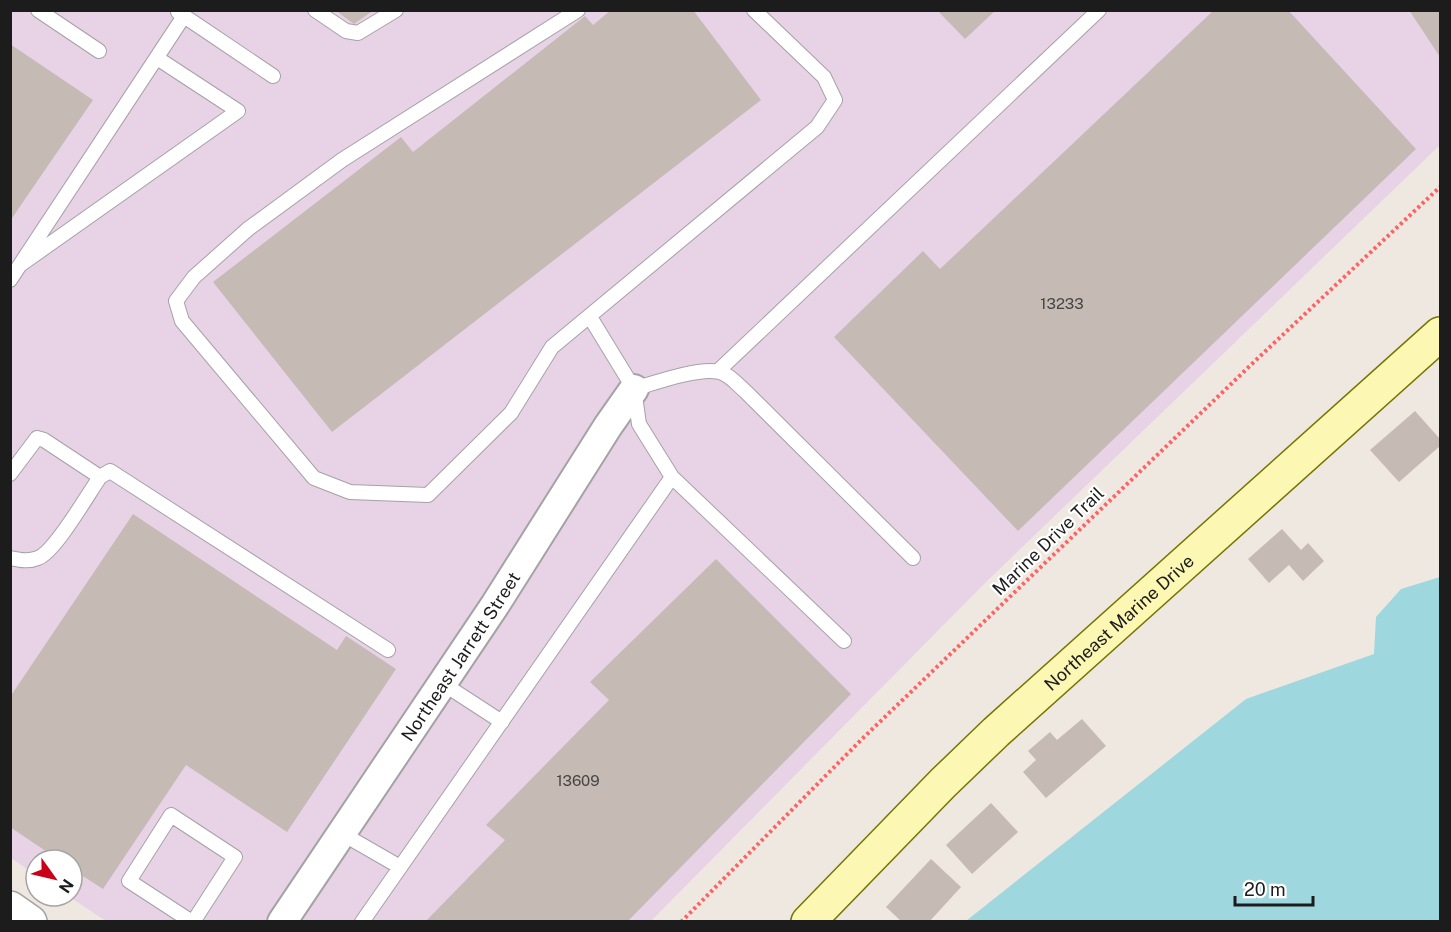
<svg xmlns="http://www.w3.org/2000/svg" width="1451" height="932" font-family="'Public Sans',sans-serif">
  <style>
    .industrial { fill: #e8d3e6 }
    .water { fill: #9fd7de }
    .building { fill: #c6bab5 }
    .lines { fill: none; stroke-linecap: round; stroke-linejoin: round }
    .service-casing { stroke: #a3a3a3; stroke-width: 16 }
    .minor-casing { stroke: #a3a3a3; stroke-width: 32 }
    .tertiary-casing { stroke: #a3a3a3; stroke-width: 36 }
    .secondary-casing { stroke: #767500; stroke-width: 36 }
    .path { stroke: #ff6263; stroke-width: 4; stroke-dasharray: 3 3; stroke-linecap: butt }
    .service { stroke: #fff; stroke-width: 14 }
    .minor { stroke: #fff; stroke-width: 28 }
    .tertiary { stroke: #fff; stroke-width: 33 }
    .secondary { stroke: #fcf7b2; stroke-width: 33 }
    .labels { text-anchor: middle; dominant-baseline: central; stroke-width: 4.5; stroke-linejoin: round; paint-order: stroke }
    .number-label { font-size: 15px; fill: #464442 }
    .street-label { font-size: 18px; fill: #1c1c1c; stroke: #fff }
  </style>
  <rect width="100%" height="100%" fill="#eee8e1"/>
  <path class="industrial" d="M 10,11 L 1440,11 L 1440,145 L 986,582 L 651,921 L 106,921 L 68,896 L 72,896 L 72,860 L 36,860 L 36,875 L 11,858 Z"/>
  <path class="water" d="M 1440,577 L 1440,921 L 966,921 L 1246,699 L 1374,654 L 1376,617 L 1401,589 Z"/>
  <path class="building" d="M 335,10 L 374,10 L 354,24 Z
    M 611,10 L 693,10 L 761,100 L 332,432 L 213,282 L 401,137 L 413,152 L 585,16 L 593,25 Z
    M 937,10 L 996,10 L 965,39 Z
    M 1214,10 L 1288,10 L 1416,149 L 1018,531 L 834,337 L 923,251 L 940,269 Z
    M 1409,10 L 1440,10 L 1440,57 Z
    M 10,44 L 93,100 L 10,221 Z
    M 1415,411 L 1440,439 L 1440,446 L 1399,482 L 1370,450 Z
    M 133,514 L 337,650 L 346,636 L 396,669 L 287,832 L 186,765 L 103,889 L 72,869 L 72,860 L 59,860 L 10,827 L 10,697 Z
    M 1282,529 L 1301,550 L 1308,543 L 1324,561 L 1303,581 L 1289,565 L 1269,583 L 1248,559 Z
    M 716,559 L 851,694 L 627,922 L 425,922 L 505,840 L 486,825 L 609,700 L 590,682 Z
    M 1082,719 L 1106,746 L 1046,798 L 1023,772 L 1036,760 L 1028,751 L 1050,732 L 1057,740 Z
    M 991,803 L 1018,832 L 972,874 L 946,845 Z
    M 931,859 L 961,887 L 929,922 L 902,922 L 886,907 Z"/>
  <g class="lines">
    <g class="service-casing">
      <path id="service" d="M 38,10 L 99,51
        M 315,10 L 346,31 L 358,33 L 396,10
        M 578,10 L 342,160 L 248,229 L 194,277 L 176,301 L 182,321 L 314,478 L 350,492 L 428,495 L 511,413 L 552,347 L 817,127 L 835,100 L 824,77 L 754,10
        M 178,12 L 273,76
        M 20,265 L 238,111 L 157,58
        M 10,280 L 184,16
        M 590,317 L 634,389 L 639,424 L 672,477 L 844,641
        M 718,371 L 1099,10
        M 634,389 C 654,383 699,367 719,372 C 729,374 738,385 746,392 L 913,558
        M 10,474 L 37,438 L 44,440 L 100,477 C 88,494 55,552 38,558 C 28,562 20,560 10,558
        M 100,477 L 110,471 L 388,650
        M 442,683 L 502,722
        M 341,833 L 400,867
        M 192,922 L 129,881 L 171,815 L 235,857 L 193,922
        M 362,922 L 672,477"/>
    </g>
    <g class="minor-casing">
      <g id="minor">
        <path id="s1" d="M 282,922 L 495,605 L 608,426 L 634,389"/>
      </g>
    </g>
    <g class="tertiary-casing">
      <path id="tertiary" d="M 10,908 L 30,922"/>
    </g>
    <g class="secondary-casing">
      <g id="secondary">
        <path id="s2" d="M 808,922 L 943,783 L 996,732 L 1440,334"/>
      </g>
    </g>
    <path class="path" d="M 681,922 L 862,739 L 1256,360 L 1440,187"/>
    <use href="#service" class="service"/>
    <use href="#minor" class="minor"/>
    <use href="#tertiary" class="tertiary"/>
    <use href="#secondary" class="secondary"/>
  </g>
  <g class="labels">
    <g class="number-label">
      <text x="1062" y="303">13233</text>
      <text x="578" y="780">13609</text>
    </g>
    <g class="street-label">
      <text transform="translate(1048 541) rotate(-44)">Marine Drive Trail</text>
      <text stroke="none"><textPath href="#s2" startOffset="432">Northeast Marine Drive</textPath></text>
      <text stroke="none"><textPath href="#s1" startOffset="320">Northeast Jarrett Street</textPath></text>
    </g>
  </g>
  <rect width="1451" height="932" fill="none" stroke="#1c1c1c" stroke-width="24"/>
  <g transform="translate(54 878) rotate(124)"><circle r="28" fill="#ffffff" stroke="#a4a4a4" stroke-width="1.5"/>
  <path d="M0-4.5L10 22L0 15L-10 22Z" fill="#c90017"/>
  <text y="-9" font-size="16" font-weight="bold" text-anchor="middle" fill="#1c1c1c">N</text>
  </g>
  <path d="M1235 896v9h78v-9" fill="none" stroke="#1c1c1c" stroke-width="3"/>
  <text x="1244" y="896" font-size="18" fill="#1c1c1c" stroke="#ffffff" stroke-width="4.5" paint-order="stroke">20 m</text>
</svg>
